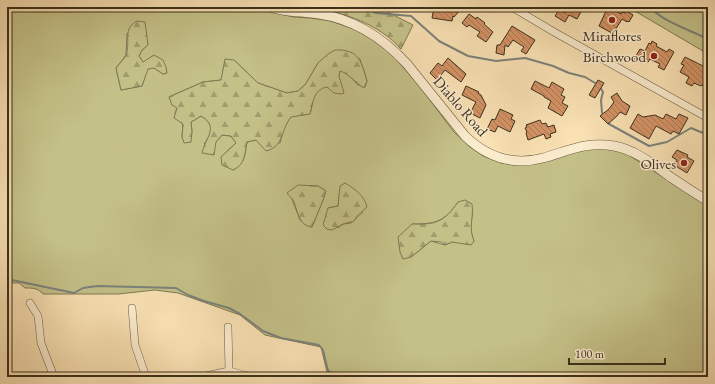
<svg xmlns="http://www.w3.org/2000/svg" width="715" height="384" font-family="'EB Garamond',serif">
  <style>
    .grass { fill: #c4c188; stroke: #807853; fill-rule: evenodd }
    .forest { fill: url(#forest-firs); stroke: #807853 }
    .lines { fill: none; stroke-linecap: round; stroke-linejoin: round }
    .stream { stroke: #7b827c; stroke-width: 2 }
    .building { fill: url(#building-back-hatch); stroke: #3b2f1e }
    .minor-casing { stroke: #6a5c43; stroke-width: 8 }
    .tertiary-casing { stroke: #6a5c43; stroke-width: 10 }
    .minor { stroke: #fbecce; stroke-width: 7 }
    .tertiary { stroke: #fbecce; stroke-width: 9 }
    .poi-dot { fill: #8f2418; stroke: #fbecce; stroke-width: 1.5 }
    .labels { text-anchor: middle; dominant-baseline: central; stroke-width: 3; stroke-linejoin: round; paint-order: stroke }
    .poi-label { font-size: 15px; fill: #3b2f1e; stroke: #fbecce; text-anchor: end }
    .street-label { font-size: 15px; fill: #3b2f1e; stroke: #fbecce }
  </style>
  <defs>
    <pattern id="forest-firs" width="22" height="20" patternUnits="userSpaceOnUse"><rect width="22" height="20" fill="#c4c188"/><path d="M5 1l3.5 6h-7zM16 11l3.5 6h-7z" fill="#a09d6f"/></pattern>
    <pattern id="building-back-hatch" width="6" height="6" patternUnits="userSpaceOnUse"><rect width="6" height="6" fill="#d49365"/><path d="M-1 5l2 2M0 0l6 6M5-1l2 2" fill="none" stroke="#ad7853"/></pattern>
  </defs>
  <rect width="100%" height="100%" fill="#f9e1b3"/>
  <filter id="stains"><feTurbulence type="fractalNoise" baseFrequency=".005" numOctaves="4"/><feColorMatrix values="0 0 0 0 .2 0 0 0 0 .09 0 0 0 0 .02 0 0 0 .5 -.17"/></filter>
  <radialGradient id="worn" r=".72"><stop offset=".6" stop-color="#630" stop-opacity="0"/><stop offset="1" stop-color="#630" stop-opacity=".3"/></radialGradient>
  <path class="grass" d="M 7,7 L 262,7 L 276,13 L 294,17 L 310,18 L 331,21 L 353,29 L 366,35 L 392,54 L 421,88 L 454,132 L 470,147 L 483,156 L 501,163 L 516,165 L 586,149 L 604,148 L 619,151 L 627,154 L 708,206 L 708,377 L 678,377 L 669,375 L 650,377 L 339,377 L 327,372 L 321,347 L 265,335 L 240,315 L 178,293 L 155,290 L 118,294 L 43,294 C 38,288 33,288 25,288 L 19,283 L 7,283 ZM 127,33 L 148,45 L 142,50 L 139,56 L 143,62 L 167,73 L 163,74 L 154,68 L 147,69 L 142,86 L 121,90 L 116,68 L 126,55 ZM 360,59 L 367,81 L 365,87 L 358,85 L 348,74 L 340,70 C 337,86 320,84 315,95 C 312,100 312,108 310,114 L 291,116 L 284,128 L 280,143 L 256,140 L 247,142 C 245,154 245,164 233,170 L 221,157 L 236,143 L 231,136 L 222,135 L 216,142 L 204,144 C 212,133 215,124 201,116 L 191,122 L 192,132 L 182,137 L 183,124 L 175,113 L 177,108 L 169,97 L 203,82 L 222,80 L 223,69 L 234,60 L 258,83 L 287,93 L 298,91 L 305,85 L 318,63 ZM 310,186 L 318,186 L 326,191 L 323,200 L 312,227 L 300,220 L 292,199 ZM 340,199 L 363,212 L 351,223 L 343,224 L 338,228 L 328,208 L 338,206 ZM 458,202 L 473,213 C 470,223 470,231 474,241 L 452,242 L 445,245 L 431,241 L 411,257 L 412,224 C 436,224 444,222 458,202 Z
    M 628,7 L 708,7 L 708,54 Z"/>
  <path class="forest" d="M 291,7 L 378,7 L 413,25 L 401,49 C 380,25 344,12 313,8 C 305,7 298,9 291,7 Z
    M 137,21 L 145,22 L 148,45 L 142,50 L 139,56 L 143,62 L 154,55 L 163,60 L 166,67 L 167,73 L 163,74 L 154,68 L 148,69 L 142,86 L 121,90 L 116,68 C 119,64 124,59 126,55 C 131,41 122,29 137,21 Z
    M 335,50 C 360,49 361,62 367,81 L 364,88 C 355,83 350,74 340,71 L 339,76 L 344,93 L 341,94 L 334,93 L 327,87 C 314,89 313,102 310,114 L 291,117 C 281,129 284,147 266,151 L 256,140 L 247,142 C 244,154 246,164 233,170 L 222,165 L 221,157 L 236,143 L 231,136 L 222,135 L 216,142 L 214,155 L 202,153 C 205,138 220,127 201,116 L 191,122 L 192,132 L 191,142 L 184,143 L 182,137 L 183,124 L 174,118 L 177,108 L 172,105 L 169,97 L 203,82 L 221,80 L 225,59 L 234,60 L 258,83 L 287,93 L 298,91 L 305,85 L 318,63 L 328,54 Z
    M 345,183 C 355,189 364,195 367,207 L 357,216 L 354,221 L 343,224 L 332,230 L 327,229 L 323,225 L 328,208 L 338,206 L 340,186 Z
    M 298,185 L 318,186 L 326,191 L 323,200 L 312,227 C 298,226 298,210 293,200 C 291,198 289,195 287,193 Z
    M 465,200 L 472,204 C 474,218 468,227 474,241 L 471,245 L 452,242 L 445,245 L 441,242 L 431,241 L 411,257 L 403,259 L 400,252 L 398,237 L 412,224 C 436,225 444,222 458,202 Z"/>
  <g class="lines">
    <path class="stream" d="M 364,7 L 376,13 L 411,16 L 439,41 L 468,56 L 496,61 L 525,58 L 553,66 L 569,73 L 585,77 L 595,83
      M 650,7 C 663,22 690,30 708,39
      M 601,89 L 603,92 L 601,100 L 602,113
      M 609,124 L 649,146 L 667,142 L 691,128 L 708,135
      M 7,279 L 74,293 L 83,288 L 97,286 L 176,288 L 188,295 L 204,301 L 229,308 L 240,314 L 263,331 L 281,338 L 319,345 L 323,350 L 328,371 L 342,377"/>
  </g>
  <path class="building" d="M 434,7 L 463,7 L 454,17 L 453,16 L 452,21 L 432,18 Z
    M 563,7 L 578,7 L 582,10 L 577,19 L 569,15 L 565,22 L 555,16 L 559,10 L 565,13 Z
    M 611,8 L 621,14 L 622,12 L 625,13 L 626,11 L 633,15 L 629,22 L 628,21 L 627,22 L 622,19 L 614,32 L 613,31 L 612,33 L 599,26 L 606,11 Z
    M 469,14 L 476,19 L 477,17 L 485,23 L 484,24 L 493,32 L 486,42 L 477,36 L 480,32 L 469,25 L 467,27 L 462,23 Z
    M 512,26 L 535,40 L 526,54 L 521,51 L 524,47 L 513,40 L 508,47 L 505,45 L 504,55 L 496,53 L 497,45 L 500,45 Z
    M 652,41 L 657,44 L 656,46 L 667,52 L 669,49 L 674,52 L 664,70 L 658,67 L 660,64 L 650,59 L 648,62 L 644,60 L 642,63 L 634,59 L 640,49 L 645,51 L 649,43 L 651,44 Z
    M 685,57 L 705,67 L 704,69 L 708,71 L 708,81 L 705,87 L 702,85 L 701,86 L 694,83 L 692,86 L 686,83 L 689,77 L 680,72 L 684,65 L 681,64 Z
    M 448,58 L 466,74 L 461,82 L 445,70 L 437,80 L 430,73 L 438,63 L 442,66 Z
    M 598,80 L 604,83 L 595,98 L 589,95 Z
    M 535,81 L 549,88 L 552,82 L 564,89 L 561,95 L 565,97 L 562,103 L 568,106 L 562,116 L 548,108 L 551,101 L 544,97 L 544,96 L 531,89 Z
    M 466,86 L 479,92 L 478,93 L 481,95 L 486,105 L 480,118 L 470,113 L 476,102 L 462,95 Z
    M 617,93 L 622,101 L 630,106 L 626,115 L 620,112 L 617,116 L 608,124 L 600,116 L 609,109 L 614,102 L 611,97 Z
    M 500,109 L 513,115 L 511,119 L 515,121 L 510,132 L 498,126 L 495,132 L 487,129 L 492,119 L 495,120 Z
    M 638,114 L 643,117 L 655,115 L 663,119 L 666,114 L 676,119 L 679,114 L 688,118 L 679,134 L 673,131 L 671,134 L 656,126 L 649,139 L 630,128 Z
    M 540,120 L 542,124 L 546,123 L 548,127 L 554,125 L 556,132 L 550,134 L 551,137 L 546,139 L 544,134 L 528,140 L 526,133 L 527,132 L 525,128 L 527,127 L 526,125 Z
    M 677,150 L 688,155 L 687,157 L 694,161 L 687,173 L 674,165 L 677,160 L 672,157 Z"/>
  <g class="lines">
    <g class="minor-casing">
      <path id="minor" d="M 512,7 L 554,32 L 708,118
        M 30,303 L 38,316 L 41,343 L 54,377
        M 132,308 L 135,345 L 146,377
        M 228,327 L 229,371
        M 201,377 L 229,371 L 252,377"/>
    </g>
    <g class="tertiary-casing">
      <path id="tertiary" d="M 270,7 C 286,13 303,11 319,14 C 354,19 383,38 407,64 L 465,136 C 487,157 513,166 543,158 C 568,151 587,141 614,146 C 636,150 654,165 672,178 C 684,186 696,194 708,201"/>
    </g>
    <use href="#minor" class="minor"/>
    <use href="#tertiary" class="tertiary"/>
  </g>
  <g class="poi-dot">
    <circle cx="612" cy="20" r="4"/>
    <circle cx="654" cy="56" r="4"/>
    <circle cx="684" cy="163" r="4"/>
  </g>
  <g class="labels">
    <g class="poi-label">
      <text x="612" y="35" text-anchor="middle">Miraflores</text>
      <text x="646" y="56">Birchwood</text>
      <text x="676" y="163">Olives</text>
    </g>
    <g class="street-label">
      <text transform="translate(461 106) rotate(49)">Diablo Road</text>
    </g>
  </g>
  <rect width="715" height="384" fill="none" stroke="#f9e1b3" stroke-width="24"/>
  <rect x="8" y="8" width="699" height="368" fill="none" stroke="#3b2f1e" stroke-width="2"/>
  <rect x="12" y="12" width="691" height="360" fill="none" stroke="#3b2f1e"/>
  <path d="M569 358v6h96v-6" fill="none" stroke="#3b2f1e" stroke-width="2"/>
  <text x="575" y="358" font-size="12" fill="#3b2f1e" stroke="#fbecce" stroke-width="3" paint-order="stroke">100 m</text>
  <rect width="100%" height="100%" filter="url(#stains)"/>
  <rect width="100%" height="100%" fill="url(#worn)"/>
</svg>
